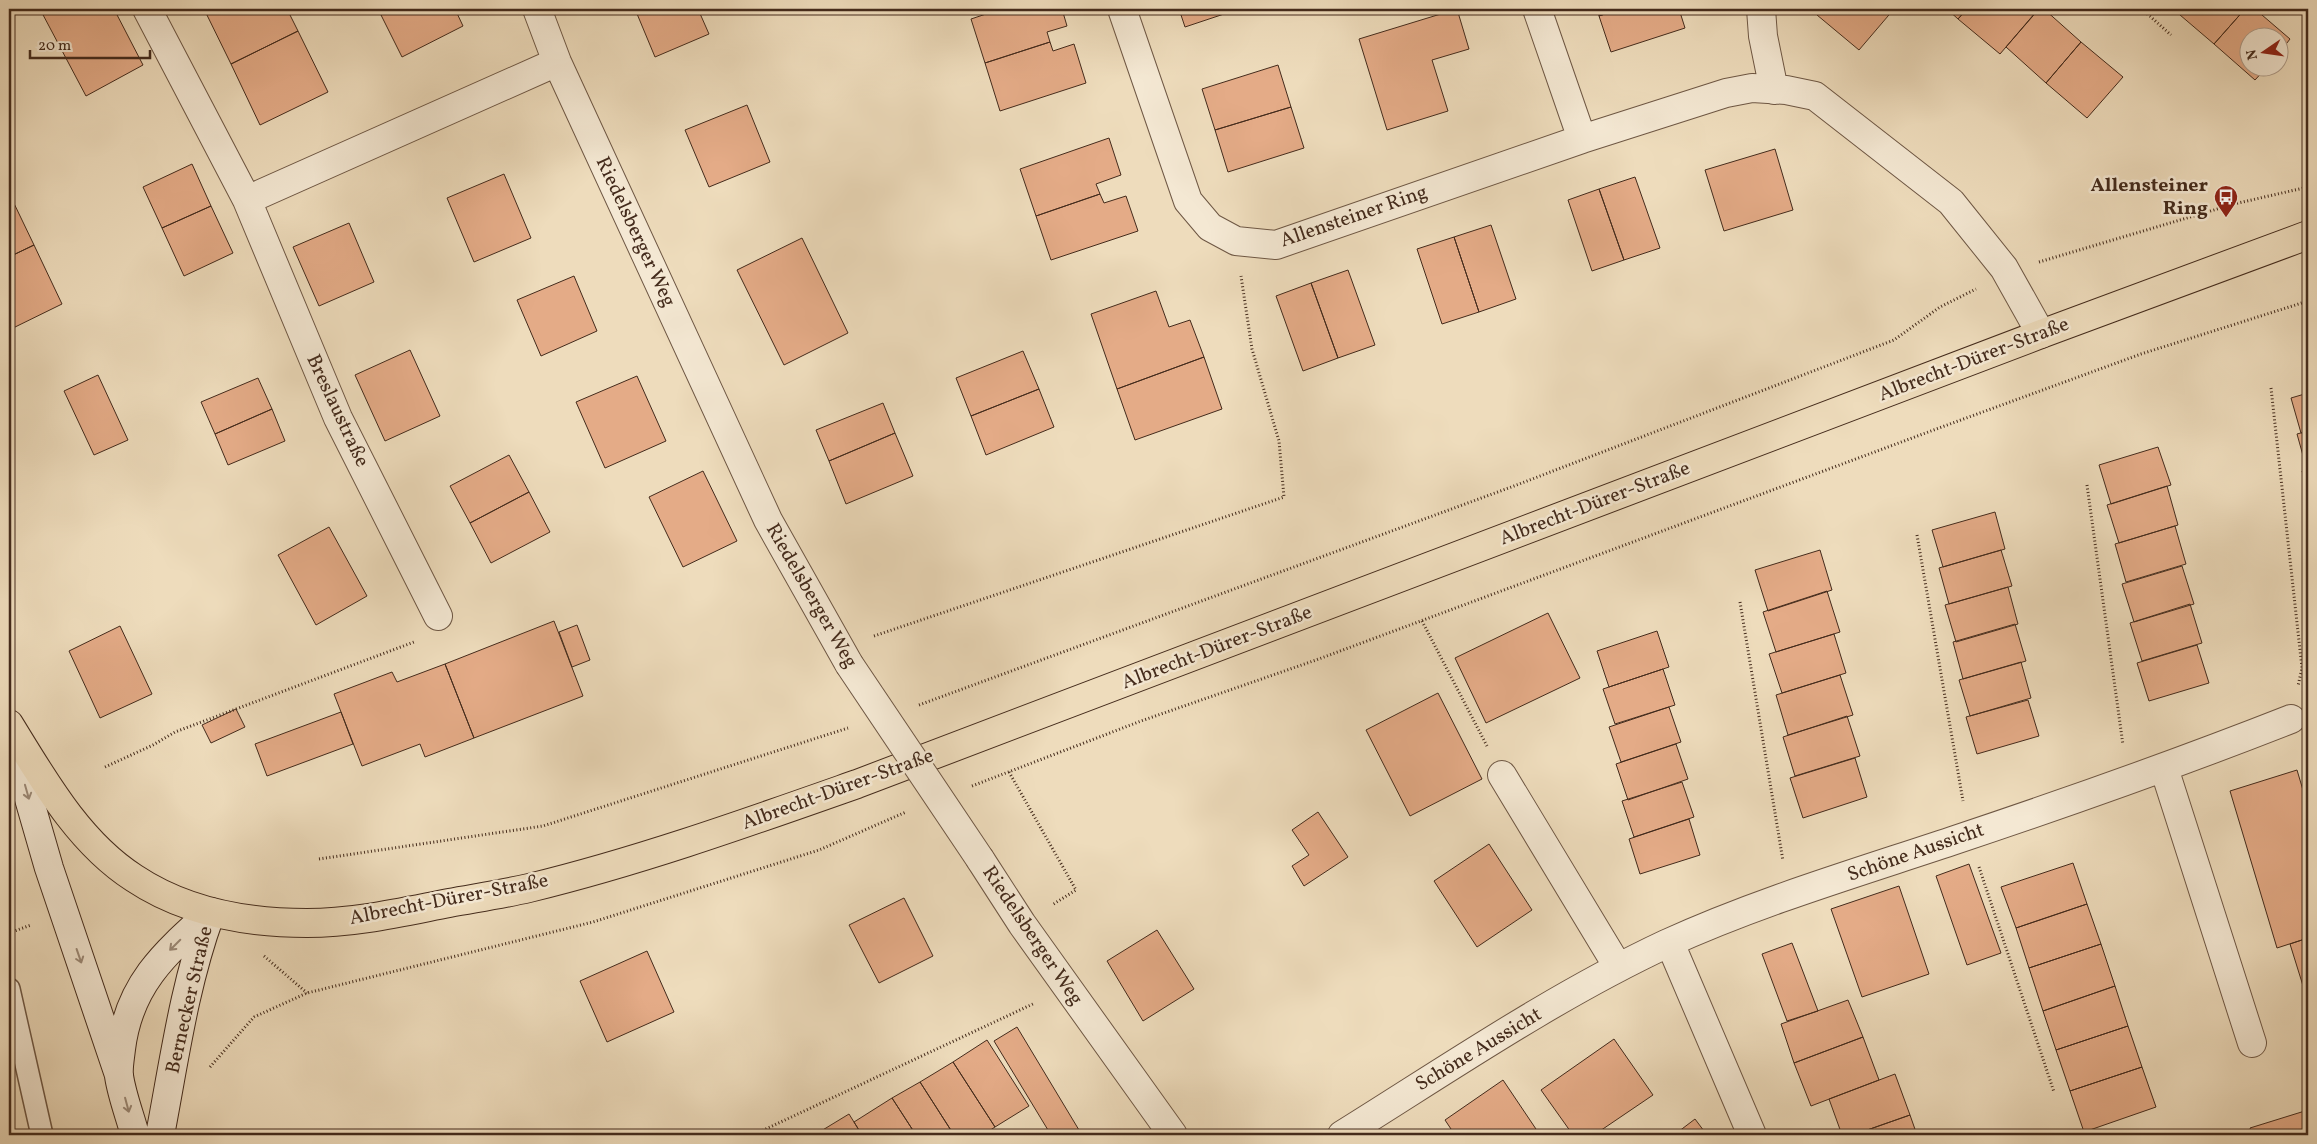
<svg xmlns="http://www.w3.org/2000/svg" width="2317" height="1144" font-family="Vollkorn,serif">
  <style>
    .building { fill: #e4ab87; stroke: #442b1c }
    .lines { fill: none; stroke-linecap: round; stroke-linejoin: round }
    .lane-casing { stroke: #6e5744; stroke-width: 24 }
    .street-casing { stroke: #6e5744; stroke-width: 30 }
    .secondary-casing { stroke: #442b1c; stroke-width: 30 }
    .primary-casing { stroke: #442b1c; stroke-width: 30 }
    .path { stroke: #442b1c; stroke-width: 3; stroke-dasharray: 1 2.5; stroke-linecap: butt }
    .lane { stroke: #f4e8d3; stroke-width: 21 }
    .street { stroke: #f4e8d3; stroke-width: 28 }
    .secondary { stroke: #f4e8d3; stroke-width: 28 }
    .primary { stroke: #eedcbc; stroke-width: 28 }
    .street-bridge-casing { stroke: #6e5744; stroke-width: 30; stroke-linecap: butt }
    .street-bridge { stroke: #f4e8d3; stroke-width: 28 }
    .oneway { stroke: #9c8a78 }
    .labels { text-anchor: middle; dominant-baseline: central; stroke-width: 5; stroke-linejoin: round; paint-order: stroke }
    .poi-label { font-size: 20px; font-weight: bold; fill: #442b1c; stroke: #f4e8d3; text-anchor: end }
    .street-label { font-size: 20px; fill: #442b1c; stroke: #f4e8d3 }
  </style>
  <rect width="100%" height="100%" fill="#eedcbc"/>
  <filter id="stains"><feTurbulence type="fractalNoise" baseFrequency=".004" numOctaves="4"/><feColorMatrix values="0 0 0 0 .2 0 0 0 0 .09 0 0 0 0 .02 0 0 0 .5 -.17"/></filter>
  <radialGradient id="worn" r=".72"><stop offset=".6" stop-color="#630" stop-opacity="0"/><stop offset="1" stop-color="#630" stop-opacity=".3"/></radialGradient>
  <path class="building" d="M 46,9 L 114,9 L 143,65 L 86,96 L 41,11 Z
    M 204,9 L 287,9 L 298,31 L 231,64 Z
    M 378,9 L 393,9 L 381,15 Z
    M 393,9 L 455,9 L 463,26 L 402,57 L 381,15 Z
    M 635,9 L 698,9 L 709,34 L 655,57 Z
    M 1001,9 L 1062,9 L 1067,26 L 1047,32 L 1050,42 L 985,63 L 971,19 Z
    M 1179,9 L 1239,9 L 1185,27 Z
    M 1457,9 L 1469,49 L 1432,60 L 1448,111 L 1387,130 L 1359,39 Z
    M 1597,9 L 1620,9 L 1599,16 Z
    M 1620,9 L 1679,9 L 1685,28 L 1611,52 L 1599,16 Z
    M 1822,9 L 1894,9 L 1859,50 L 1817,15 Z
    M 1947,9 L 1967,9 L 1958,19 Z
    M 1967,9 L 2030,9 L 2035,13 L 2000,54 L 1958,19 Z
    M 2039,9 L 2044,9 L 2081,42 L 2046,83 L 2006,47 Z
    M 2173,9 L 2245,9 L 2214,44 Z
    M 2245,9 L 2255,9 L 2290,39 L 2280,52 L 2280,38 L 2250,38 L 2250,68 L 2266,68 L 2255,80 L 2214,44 Z
    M 298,31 L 328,92 L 260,125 L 231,64 Z
    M 1050,42 L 1053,51 L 1074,44 L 1086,83 L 1000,111 L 985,63 Z
    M 2081,42 L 2123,77 L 2087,118 L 2046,83 Z
    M 1278,65 L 1291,107 L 1215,130 L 1202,89 Z
    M 747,105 L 770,162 L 709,187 L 685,130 Z
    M 1291,107 L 1304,148 L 1228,172 L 1215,130 Z
    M 1109,138 L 1121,175 L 1096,184 L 1100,194 L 1036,216 L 1020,169 Z
    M 1775,149 L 1793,210 L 1724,231 L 1705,170 Z
    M 192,164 L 211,206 L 162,228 L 143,187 Z
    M 504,174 L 531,238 L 474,262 L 447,198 Z
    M 1635,177 L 1660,248 L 1624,260 L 1599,189 Z
    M 1599,189 L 1624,260 L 1592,271 L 1568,200 Z
    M 9,193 L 34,245 L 9,257 Z
    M 1100,194 L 1104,203 L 1126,196 L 1138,231 L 1051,260 L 1036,216 Z
    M 211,206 L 233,253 L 184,276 L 162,228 Z
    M 349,223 L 374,282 L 319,306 L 293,247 Z
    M 1491,225 L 1516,299 L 1479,312 L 1454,237 Z
    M 1454,237 L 1479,312 L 1442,324 L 1417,249 Z
    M 802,238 L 848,333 L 784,365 L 737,270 Z
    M 34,245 L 62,304 L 9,330 L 9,257 Z
    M 1348,270 L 1375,345 L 1338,358 L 1311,283 Z
    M 574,276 L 597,331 L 541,356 L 517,300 Z
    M 1311,283 L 1338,358 L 1303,371 L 1276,296 Z
    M 1156,291 L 1169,327 L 1190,320 L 1204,357 L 1117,389 L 1091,314 Z
    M 410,350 L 440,416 L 385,441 L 355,375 Z
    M 1023,351 L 1039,389 L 971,416 L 956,378 Z
    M 1204,357 L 1222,409 L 1135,440 L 1117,389 Z
    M 98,375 L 128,440 L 94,455 L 64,391 Z
    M 637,376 L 666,441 L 605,468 L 576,402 Z
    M 258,378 L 272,409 L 215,434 L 201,402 Z
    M 1039,389 L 1054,427 L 986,455 L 971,416 Z
    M 2308,393 L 2308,431 L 2301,433 L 2291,398 Z
    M 883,403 L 895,433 L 829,461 L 816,430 Z
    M 272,409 L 285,441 L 228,465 L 215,434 Z
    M 2308,431 L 2308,469 L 2307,470 L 2297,434 Z
    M 895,433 L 913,476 L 846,504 L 829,461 Z
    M 2158,447 L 2171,485 L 2111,504 L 2099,465 Z
    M 509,455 L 529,492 L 470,523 L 450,486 Z
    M 2308,469 L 2308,492 L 2302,471 Z
    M 703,471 L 737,541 L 683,567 L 649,497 Z
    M 2167,486 L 2178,525 L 2119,543 L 2107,505 Z
    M 529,492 L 550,532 L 491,563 L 470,523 Z
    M 1995,512 L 2005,549 L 1943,567 L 1932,530 Z
    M 2175,526 L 2186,564 L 2126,582 L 2115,544 Z
    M 329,527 L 367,596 L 316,625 L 278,555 Z
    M 1820,550 L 1832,590 L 1768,611 L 1755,570 Z
    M 2001,550 L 2012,586 L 1949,604 L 1939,568 Z
    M 2182,566 L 2194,604 L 2134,622 L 2122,584 Z
    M 2008,587 L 2018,624 L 1956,642 L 1945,605 Z
    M 1827,591 L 1840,632 L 1776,652 L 1763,612 Z
    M 2190,604 L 2202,643 L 2142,661 L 2130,623 Z
    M 1548,613 L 1580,678 L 1486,723 L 1455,658 Z
    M 554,621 L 583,696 L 474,738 L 445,664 Z
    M 2015,624 L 2026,661 L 1963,679 L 1953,642 Z
    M 577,625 L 590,660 L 572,667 L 559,632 Z
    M 120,626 L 152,694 L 100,718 L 69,651 Z
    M 1657,631 L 1669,667 L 1609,687 L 1597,651 Z
    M 1834,634 L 1846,673 L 1782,693 L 1769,654 Z
    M 2197,645 L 2209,683 L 2149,701 L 2137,663 Z
    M 2021,662 L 2031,698 L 1970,716 L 1959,680 Z
    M 445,664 L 474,738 L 425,757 L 420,744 L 362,766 L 334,694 L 392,672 L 397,682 Z
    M 1663,669 L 1675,705 L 1615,724 L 1603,689 Z
    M 1840,675 L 1853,715 L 1788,735 L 1776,695 Z
    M 1438,693 L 1482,779 L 1410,816 L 1366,730 Z
    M 2028,700 L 2039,736 L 1977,754 L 1966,717 Z
    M 1669,707 L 1681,742 L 1621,762 L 1609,727 Z
    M 236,709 L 245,727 L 211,743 L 202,725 Z
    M 341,712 L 353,744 L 267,776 L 255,744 Z
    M 1847,716 L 1860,756 L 1795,776 L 1783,737 Z
    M 1676,744 L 1688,779 L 1628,800 L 1616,764 Z
    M 1855,758 L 1867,797 L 1803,818 L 1790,778 Z
    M 2297,770 L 2308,807 L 2308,938 L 2277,948 L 2230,791 Z
    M 1682,782 L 1694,817 L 1634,837 L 1622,801 Z
    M 1318,812 L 1348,857 L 1304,886 L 1292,866 L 1309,855 L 1292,830 Z
    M 1689,819 L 1700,855 L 1640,874 L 1629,839 Z
    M 1489,844 L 1532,910 L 1477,947 L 1434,881 Z
    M 2073,863 L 2087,904 L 2016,928 L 2001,887 Z
    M 1969,864 L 2001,953 L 1967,965 L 1936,876 Z
    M 1899,886 L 1929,974 L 1862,997 L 1831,909 Z
    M 904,898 L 933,956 L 879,983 L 849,925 Z
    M 2087,904 L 2101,944 L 2029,968 L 2016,928 Z
    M 1157,930 L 1194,989 L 1143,1021 L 1107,961 Z
    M 2308,938 L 2308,988 L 2304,989 L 2290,944 Z
    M 1792,943 L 1818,1011 L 1787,1021 L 1762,954 Z
    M 2101,944 L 2115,986 L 2043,1011 L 2029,968 Z
    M 647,951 L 674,1012 L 607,1042 L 580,981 Z
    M 2115,986 L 2128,1026 L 2056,1050 L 2043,1011 Z
    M 1848,1000 L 1863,1037 L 1794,1063 L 1781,1024 Z
    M 2128,1026 L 2142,1067 L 2070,1091 L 2056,1050 Z
    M 1017,1027 L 1082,1135 L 1051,1135 L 994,1041 Z
    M 1863,1037 L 1879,1080 L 1811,1106 L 1794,1063 Z
    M 1614,1039 L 1653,1095 L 1594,1135 L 1573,1135 L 1541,1090 Z
    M 987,1040 L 1029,1106 L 995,1127 L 953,1062 Z
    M 953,1062 L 995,1127 L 983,1135 L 954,1135 L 920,1082 Z
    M 2142,1067 L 2156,1107 L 2084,1132 L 2070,1091 Z
    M 1895,1074 L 1910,1115 L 1853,1135 L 1842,1135 L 1829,1099 Z
    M 1503,1080 L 1540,1135 L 1455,1135 L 1445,1120 Z
    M 920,1082 L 954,1135 L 916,1135 L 892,1098 Z
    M 892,1098 L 916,1135 L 862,1135 L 854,1122 Z
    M 2308,1110 L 2308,1135 L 2252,1135 L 2250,1128 Z
    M 849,1114 L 862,1135 L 824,1135 L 821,1131 Z
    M 1910,1115 L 1917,1135 L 1853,1135 Z
    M 1695,1119 L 1707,1135 L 1674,1135 Z"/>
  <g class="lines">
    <g class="lane-casing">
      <path id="lane" d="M 9,989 L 42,1135"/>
    </g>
    <g class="street-casing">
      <path id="street" d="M 147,9 L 247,200 L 338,418 L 438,616
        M 537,9 L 557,62 L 768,520 L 849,664
        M 1122,9 L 1188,201 L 1210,227 L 1236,241 L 1276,245 L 1582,139 L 1726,93 L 1752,88 L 1786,90 L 1815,96 L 1951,202 L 2004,268 L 2041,334
        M 1537,9 L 1582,139
        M 1761,9 L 1763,36 L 1774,90
        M 247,200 L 557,62
        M 2164,768 L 2252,1043
        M 1502,775 L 1618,967
        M 980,859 L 1022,924 L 1173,1135
        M 1670,943 L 1752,1135
        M 1342,1135 C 1448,1069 1553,997 1666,944 C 1758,902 1856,873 1952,841 C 2066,803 2179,763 2291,719"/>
    </g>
    <g class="secondary-casing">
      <path id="secondary" d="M 10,733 L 49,868 L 119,1075
        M 135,1135 C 130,1116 122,1096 119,1076 C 118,1068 120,1058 121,1049 C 129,984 165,953 211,912
        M 160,1135 C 174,1062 184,986 210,915"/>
    </g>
    <g class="primary-casing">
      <path id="primary" d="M 9,724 C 43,779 78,842 134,878 C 185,912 248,923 307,923 C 355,923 402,912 449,903 C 476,898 503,894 529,888 C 640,861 749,822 857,784 L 2041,334 L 2308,235"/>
    </g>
    <path class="path" d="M 2142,9 L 2171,35
      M 2039,262 L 2234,204 L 2308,187
      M 2271,388 L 2302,668 L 2298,686
      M 2087,485 L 2123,745
      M 1917,535 L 1963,801
      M 1740,602 L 1783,861
      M 1422,621 L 1487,746
      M 874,636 L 1284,497 L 1279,441 L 1252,349 L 1241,276
      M 2304,687 L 2308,676
      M 919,705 L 1514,486 L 1894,340 L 1940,307 L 1976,289
      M 105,767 L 153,745 L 175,732 L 414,642
      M 1009,772 L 1076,890 L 1052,905
      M 972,786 L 1141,721 L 1316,660 L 1939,428 L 2141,354 L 2308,301
      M 319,859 L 543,826 L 848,728
      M 1979,867 L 2054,1092
      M 9,933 L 31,925
      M 264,956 L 307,993
      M 210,1067 L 254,1017 L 307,993 L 593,922 L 819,850 L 906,812
      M 753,1135 L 1035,1003"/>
    <use href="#lane" class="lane"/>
    <use href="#street" class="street"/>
    <use href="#secondary" class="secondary"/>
    <use href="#primary" class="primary"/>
    <g class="street-bridge-casing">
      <path id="street-bridge" d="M 849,664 L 980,859"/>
    </g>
    <use href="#street-bridge" class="street-bridge"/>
  </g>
  <defs><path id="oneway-shaft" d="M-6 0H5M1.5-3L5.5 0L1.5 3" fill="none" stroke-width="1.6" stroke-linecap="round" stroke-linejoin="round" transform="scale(1.25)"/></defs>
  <g class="oneway">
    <use href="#oneway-shaft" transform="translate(27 792) rotate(74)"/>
    <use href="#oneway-shaft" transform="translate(175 945) rotate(135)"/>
    <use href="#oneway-shaft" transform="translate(79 956) rotate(71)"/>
    <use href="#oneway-shaft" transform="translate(127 1105) rotate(75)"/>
  </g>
  <defs>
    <g id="bus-pin" transform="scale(1.25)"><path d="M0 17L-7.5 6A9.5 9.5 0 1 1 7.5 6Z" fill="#8f2418" stroke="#f4e8d3"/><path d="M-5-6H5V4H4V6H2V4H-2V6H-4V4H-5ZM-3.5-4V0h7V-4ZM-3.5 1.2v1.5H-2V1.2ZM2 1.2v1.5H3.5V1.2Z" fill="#fff"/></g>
  </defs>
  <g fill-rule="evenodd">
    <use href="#bus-pin" x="2226" y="197"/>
  </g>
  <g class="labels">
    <g class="poi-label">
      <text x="2208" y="186">Allensteiner<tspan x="2208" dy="23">Ring</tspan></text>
    </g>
    <g class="street-label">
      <text transform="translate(1354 217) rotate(-19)">Allensteiner Ring</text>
      <text transform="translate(635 232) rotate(65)">Riedelsberger Weg</text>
      <text transform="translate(1974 360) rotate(-21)">Albrecht-Dürer-Straße</text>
      <text transform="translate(337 411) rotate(65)">Breslaustraße</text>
      <text transform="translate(1595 504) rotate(-21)">Albrecht-Dürer-Straße</text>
      <text transform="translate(811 596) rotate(60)">Riedelsberger Weg</text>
      <text transform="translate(1217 648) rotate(-21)">Albrecht-Dürer-Straße</text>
      <text transform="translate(838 790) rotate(-20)">Albrecht-Dürer-Straße</text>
      <text transform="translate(1916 853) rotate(-19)">Schöne Aussicht</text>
      <text transform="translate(449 900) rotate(-11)">Albrecht-Dürer-Straße</text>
      <text transform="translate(1032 936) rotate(56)">Riedelsberger Weg</text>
      <text transform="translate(190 1000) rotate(-77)">Bernecker Straße</text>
      <text transform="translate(1479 1050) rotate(-31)">Schöne Aussicht</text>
    </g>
  </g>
  <rect width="2317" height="1144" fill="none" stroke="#eedcbc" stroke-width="30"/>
  <rect x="10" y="10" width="2297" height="1124" fill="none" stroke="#442b1c" stroke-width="2.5"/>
  <rect x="15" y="15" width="2287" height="1114" fill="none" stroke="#442b1c"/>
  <g transform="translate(2264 52) rotate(257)"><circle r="24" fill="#f4e8d3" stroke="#ae9c8a"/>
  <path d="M0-4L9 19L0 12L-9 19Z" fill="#8f2418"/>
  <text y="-8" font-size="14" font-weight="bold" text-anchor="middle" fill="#442b1c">N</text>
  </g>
  <path d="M30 50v8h120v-8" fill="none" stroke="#442b1c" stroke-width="2.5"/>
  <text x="38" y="50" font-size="15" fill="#442b1c" stroke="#f4e8d3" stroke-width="4" paint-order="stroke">20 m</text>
  <rect width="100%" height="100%" filter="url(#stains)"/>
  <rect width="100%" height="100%" fill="url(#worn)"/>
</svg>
